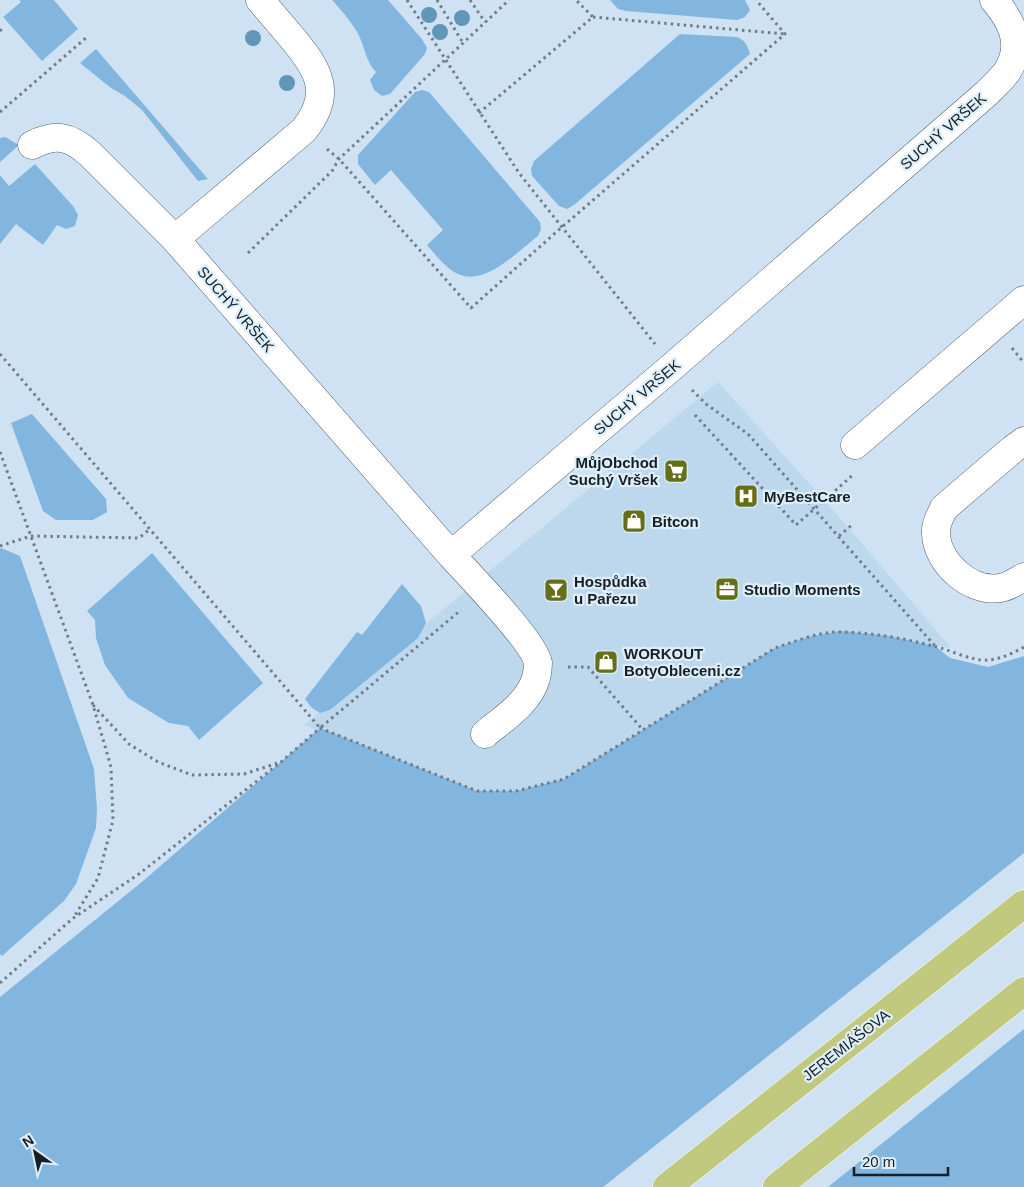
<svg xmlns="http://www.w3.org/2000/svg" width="1024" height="1187" font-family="Helvetica,sans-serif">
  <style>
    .built { fill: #bdd7ed }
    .green { fill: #82b6df }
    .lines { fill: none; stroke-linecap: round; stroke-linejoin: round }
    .minor-casing { stroke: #4f606f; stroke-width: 29 }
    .major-casing { stroke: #fff; stroke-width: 29 }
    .path { stroke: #6f7d88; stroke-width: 3; stroke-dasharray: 2.5 4; stroke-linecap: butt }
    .minor { stroke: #fff; stroke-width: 28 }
    .major { stroke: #c1c97f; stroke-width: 28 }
    .tree { fill: #6196b8 }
    .labels { text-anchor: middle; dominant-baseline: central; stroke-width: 4.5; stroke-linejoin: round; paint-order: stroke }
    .street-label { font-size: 15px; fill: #171f25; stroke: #deeffc }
    .poi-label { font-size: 15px; font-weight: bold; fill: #171f25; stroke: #deeffc; text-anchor: start }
  </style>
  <rect width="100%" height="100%" fill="#cee2f3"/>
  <path class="built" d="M 718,382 L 841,519 L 951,648 L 889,636 L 775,648 L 564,779 L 516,791 L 477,791 L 304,725 Z"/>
  <path class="green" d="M 19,0 L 54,0 L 78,29 L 42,61 L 3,17 L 21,2 Z
    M 332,0 L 388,0 L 422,39 L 427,48 L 425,54 L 390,94 L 382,96 L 374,90 L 370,80 L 376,72 C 365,61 365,45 357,32 C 350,20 341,10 332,0 Z
    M 610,0 L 745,0 L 750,10 L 745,17 L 737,20 L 626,11 L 618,9 Z
    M 680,34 L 737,37 C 745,40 748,46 750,54 L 574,205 L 567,209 L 559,206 L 532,176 L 531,169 L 534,161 Z
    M 96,49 L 208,179 L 198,181 L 142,110 L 125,96 L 111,88 L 80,63 Z
    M 422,90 L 429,92 L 540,222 L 541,229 L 538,236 C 518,251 485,287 458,274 C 445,268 436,255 427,245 L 443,230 L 391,170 L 375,185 L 358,164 L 358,155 L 415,92 Z
    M 5,137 L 19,145 L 0,162 L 0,138 Z
    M 35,164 L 73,206 L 78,215 L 75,226 L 66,229 L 57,225 L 43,245 L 16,224 L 0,244 L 0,175 L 9,186 Z
    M 32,414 L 106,499 L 107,512 L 93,520 L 56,520 L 43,511 L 11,423 Z
    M 1,548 L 20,556 L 94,769 L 97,809 L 96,828 L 76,884 L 64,901 L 2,956 L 0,954 L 0,549 Z
    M 152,553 L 263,683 L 199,740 L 188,726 L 169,723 L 128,698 L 105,665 L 96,638 L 95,620 L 87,611 Z
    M 402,584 L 421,606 L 426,623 L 418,638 L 330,710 L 320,713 L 312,708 L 305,699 L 357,632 L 362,635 Z
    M 840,631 L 889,636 L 935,646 L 950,658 L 988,667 L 1024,656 L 1024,853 L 603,1187 L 0,1187 L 0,997 L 143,881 L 320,728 L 477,791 L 516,791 L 564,779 L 775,648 L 808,637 Z
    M 1024,1029 L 1024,1187 L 828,1187 Z"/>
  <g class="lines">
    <g class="minor-casing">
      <path id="minor" d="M 32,145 C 56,133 70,136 90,154 L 175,239 L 451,555 L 673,366 L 987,93 C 994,86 1003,78 1008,70 C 1024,44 1011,20 994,0
        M 175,239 L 304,130 C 333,94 319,70 293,39 C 282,26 271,13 260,0
        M 1024,441 L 1013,449 L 944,508 C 940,517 935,524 936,534 C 937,563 971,593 1000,588 C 1008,587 1017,581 1024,577
        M 855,445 L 1024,300
        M 451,555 C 468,574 534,641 538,663 C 538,667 537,674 536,678 C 529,703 504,718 485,734"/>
    </g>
    <g class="major-casing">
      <path id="major" d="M 667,1187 L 1024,904
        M 777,1187 L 1024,991"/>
    </g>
    <path class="path" d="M 407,0 L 519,173 L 655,344
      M 437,0 L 463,43
      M 470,0 L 485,22
      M 593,17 L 785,34
      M 0,31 L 3,28
      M 0,112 L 87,37
      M 479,113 L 593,17 L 576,0
      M 327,149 L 339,159 L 471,308 L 562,227 L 785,34 L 756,0
      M 248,253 L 332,171 L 339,159 L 509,0
      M 1012,348 L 1024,363
      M 0,354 L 320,728 L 461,610
      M 692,390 L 706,404 L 748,434 L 935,646
      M 695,415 L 796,525 L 854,474
      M 0,452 L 93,705 L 111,767 L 113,820 L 98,878 L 74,917
      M 839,536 L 853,524
      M 0,546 L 31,536 L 139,538 L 150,529
      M 568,667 L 588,667 L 643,730
      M 93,705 L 129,744 L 158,762 L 192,775 L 244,774 L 278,763
      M 0,983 L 72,919 L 139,874 L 281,762 L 320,728 L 477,791 L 516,791 L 564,779 L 775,648 C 796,641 820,631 842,632 C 873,633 903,638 933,646 C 948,649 974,662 988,660 C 1001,659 1013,653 1024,647"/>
    <use href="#minor" class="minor"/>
    <use href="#major" class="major"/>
  </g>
  <g class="tree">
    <circle cx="429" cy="15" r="8"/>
    <circle cx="462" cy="18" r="8"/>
    <circle cx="440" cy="32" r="8"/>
    <circle cx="253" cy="38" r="8"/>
    <circle cx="287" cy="83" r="8"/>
  </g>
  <defs>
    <g id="supermarket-square" transform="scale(1.25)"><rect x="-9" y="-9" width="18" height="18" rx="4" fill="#656f17" stroke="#deeffc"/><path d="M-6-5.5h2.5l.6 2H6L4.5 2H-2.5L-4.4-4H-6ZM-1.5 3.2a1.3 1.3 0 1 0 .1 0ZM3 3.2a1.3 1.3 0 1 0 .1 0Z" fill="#fff"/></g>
    <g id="hospital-square" transform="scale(1.25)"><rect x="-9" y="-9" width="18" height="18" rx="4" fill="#656f17" stroke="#deeffc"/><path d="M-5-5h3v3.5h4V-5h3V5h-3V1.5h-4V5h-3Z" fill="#fff"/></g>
    <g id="shop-square" transform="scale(1.25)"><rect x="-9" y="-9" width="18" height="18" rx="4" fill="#656f17" stroke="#deeffc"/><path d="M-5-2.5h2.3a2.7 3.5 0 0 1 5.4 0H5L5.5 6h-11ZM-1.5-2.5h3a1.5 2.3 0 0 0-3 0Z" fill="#fff"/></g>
    <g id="office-square" transform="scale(1.25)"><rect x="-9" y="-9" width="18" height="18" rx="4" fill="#656f17" stroke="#deeffc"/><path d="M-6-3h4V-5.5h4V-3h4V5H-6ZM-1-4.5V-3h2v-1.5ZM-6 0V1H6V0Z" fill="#fff"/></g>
    <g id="bar-square" transform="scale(1.25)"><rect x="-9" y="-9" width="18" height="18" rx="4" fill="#656f17" stroke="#deeffc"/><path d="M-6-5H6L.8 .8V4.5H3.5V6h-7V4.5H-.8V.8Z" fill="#fff"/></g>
  </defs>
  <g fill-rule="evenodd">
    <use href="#supermarket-square" x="676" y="471"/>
    <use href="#hospital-square" x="746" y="496"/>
    <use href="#shop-square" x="634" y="521"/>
    <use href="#office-square" x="727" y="589"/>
    <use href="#bar-square" x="556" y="590"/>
    <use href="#shop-square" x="606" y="662"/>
  </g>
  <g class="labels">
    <g class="street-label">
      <text transform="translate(943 131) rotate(-41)">SUCHÝ VRŠEK</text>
      <text transform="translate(236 309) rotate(49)">SUCHÝ VRŠEK</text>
      <text transform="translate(637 397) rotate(-40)">SUCHÝ VRŠEK</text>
      <text transform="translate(846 1045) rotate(-38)">JEREMIÁŠOVA</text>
    </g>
    <g class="poi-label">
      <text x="658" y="462" text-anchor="end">MůjObchod<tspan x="658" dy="17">Suchý Vršek</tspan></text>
      <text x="764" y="496">MyBestCare</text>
      <text x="652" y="521">Bitcon</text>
      <text x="574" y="581">Hospůdka<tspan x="574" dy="17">u Pařezu</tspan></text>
      <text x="744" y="589">Studio Moments</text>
      <text x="624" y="653">WORKOUT<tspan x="624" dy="17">BotyObleceni.cz</tspan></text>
    </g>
  </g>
  <g transform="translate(35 1152) rotate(327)" stroke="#deeffc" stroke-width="4" paint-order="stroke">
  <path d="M0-4L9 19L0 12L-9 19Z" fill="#171f25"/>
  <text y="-8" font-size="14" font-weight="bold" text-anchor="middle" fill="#171f25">N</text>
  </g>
  <path d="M854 1167v8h94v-8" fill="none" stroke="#171f25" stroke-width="2.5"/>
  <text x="862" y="1167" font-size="15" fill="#171f25" stroke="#deeffc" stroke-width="4" paint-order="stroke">20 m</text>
</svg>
